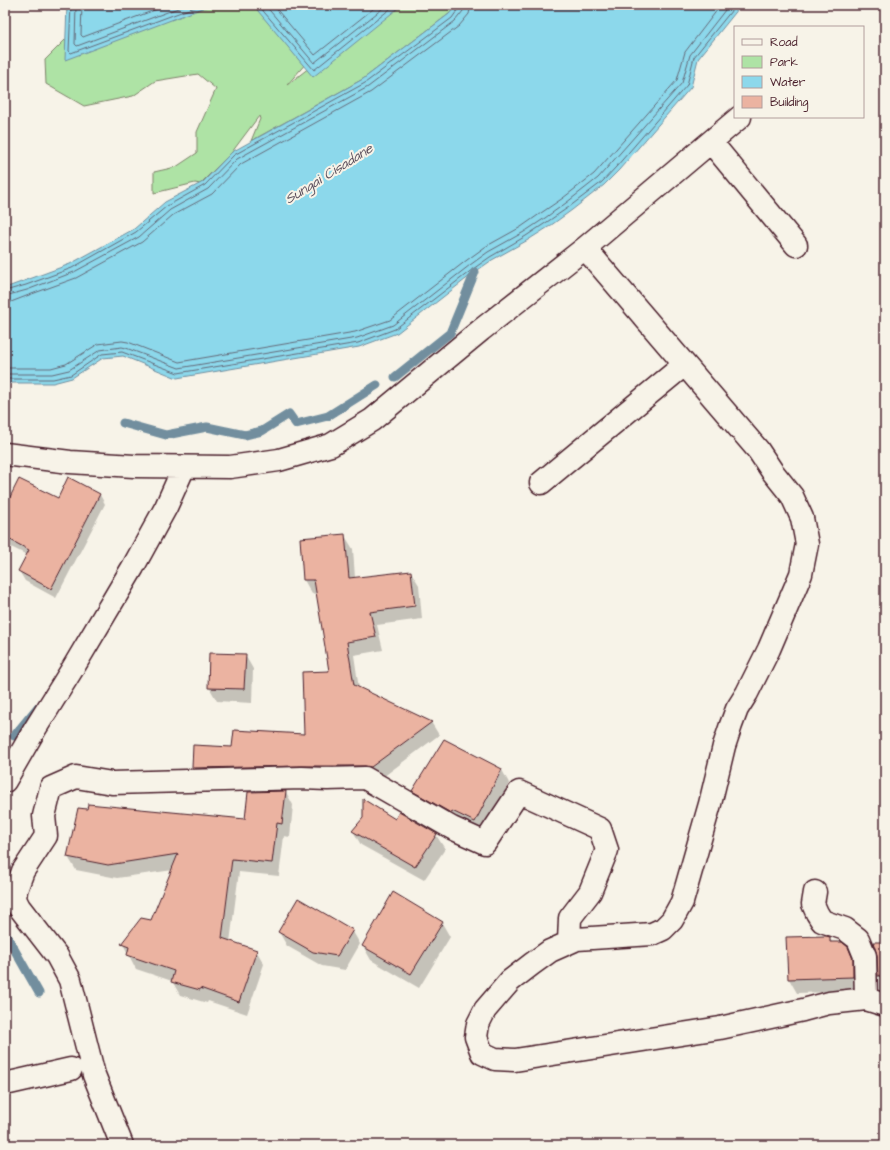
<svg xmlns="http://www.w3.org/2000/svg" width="890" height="1150" font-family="'Architects Daughter',sans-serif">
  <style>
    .green { fill: #aee3a5; stroke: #7c8168 }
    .water { fill: #8cd8eb; stroke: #728e9e }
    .shadow { fill: #0003 }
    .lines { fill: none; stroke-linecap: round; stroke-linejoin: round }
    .shore { stroke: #646978; stroke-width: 1 }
    .stream { stroke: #728e9e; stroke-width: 9 }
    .building { fill: #ebb3a1; stroke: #4a1f2b }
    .minor-casing { stroke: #4a1f2b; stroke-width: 25 }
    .minor { stroke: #f7f3e8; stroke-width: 22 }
    .labels { text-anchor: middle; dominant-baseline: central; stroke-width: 4; stroke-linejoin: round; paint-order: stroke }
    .water-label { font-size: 14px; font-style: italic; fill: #5a4d5b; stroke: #f7f3e8 }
  </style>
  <rect width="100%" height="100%" fill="#f7f3e8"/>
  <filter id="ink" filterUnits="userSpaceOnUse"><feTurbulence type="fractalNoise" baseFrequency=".025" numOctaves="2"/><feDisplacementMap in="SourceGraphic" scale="8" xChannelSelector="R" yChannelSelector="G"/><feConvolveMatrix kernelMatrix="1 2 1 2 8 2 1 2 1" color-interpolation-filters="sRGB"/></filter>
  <g filter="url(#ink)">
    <path class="green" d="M 153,5 L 334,5 L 314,54 L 287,85 L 323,57 L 358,5 L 457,5 L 449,14 L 363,79 L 251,141 L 260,119 L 259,116 L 232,152 L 200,184 L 195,183 L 154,193 L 154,172 L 176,167 L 197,153 L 197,132 L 216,89 L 198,74 L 155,81 L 133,96 L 84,106 L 46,84 L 45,60 L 65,40 L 89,39 Z"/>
    <path class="water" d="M 67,5 L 211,5 L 65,60 Z
      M 253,5 L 402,5 L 313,77 Z
      M 457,5 L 748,5 L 739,8 L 698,59 L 691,87 L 619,170 L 604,185 L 572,210 L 550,226 L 528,240 L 492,260 L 475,272 L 397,333 L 359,347 L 177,378 L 123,356 L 103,358 L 72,378 L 53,383 L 5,383 L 5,288 L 70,264 L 134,229 L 165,202 L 203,182 L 232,152 L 363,79 L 449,14 Z"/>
    <path class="shadow" d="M 100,495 L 105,504 L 56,598 L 25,581 L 19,571 L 27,555 L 5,544 L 5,503 L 7,504 Z
      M 345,536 L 353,549 L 355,578 L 411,572 L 419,585 L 422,619 L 377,625 L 383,650 L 354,655 L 359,689 L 431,722 L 439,735 L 379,780 L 201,782 L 193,768 L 194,746 L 233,748 L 305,735 L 330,672 L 317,593 L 312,594 L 304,580 L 301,539 Z
      M 245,655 L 253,669 L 252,703 L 217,701 L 209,687 Z
      M 444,741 L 502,770 L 509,783 L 482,834 L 421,803 L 413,791 Z
      M 286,792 L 293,805 L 290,837 L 284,836 L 279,876 L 239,872 L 230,942 L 256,950 L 264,964 L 247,1014 L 208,1001 L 207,1003 L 180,995 L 172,981 L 136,969 L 123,944 L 151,921 L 173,870 L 117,878 L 76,870 L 68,857 L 246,820 Z
      M 396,820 L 436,835 L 445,849 L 424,880 L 361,845 L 353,831 Z
      M 442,923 L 450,937 L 419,988 L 371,960 L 363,946 Z
      M 352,930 L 360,944 L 345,970 L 322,966 L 287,946 L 279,932 Z
      M 829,938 L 833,943 L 847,948 L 855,962 L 860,991 L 797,993 L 789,979 Z
      M 885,943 L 885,999 L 879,989 L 878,955 Z"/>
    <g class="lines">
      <path class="shore" d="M 71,5 L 69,51 L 71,53 L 200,5
        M 76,5 L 75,44 L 77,46 L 186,5
        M 82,5 L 81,35 L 83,37 L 168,5
        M 258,5 L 314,70 L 395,5
        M 265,5 L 314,63 L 387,5
        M 273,5 L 315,55 L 378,5
        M 5,291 L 26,285 L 72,268 L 136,232 L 167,206 L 205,185 L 234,155 L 365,83 L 452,18 L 459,8 L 459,5
        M 5,296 L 27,290 L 74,272 L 139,237 L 170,210 L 208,189 L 237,159 L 368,87 L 455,21 L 463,11 L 464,5
        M 5,302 L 11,302 L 29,295 L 76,278 L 142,242 L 173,215 L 212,194 L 241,164 L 371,92 L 459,26 L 469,14 L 471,5
        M 5,368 L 51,368 L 66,364 L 98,344 L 122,341 L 128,342 L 179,362 L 355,332 L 390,320 L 467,260 L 485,247 L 521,227 L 541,213 L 563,198 L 594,174 L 677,80 L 685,52 L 721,5
        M 5,374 L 52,374 L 69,370 L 100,350 L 122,347 L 126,348 L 179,368 L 357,338 L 393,325 L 470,265 L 488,252 L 524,232 L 545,218 L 566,203 L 598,178 L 682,83 L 690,55 L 729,5
        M 5,379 L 53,379 L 71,375 L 102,354 L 122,352 L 178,373 L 358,343 L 395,329 L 473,269 L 490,257 L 526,236 L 547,222 L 569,207 L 602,182 L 616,167 L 687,85 L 694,57 L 736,5"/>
      <path class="stream" d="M 395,377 L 450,333 L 475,272
        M 123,423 L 166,435 L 207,427 L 245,435 L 262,431 L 289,414 L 296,424 L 328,416 L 377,385
        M 14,736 L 37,708
        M 5,933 L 39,993"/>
    </g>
    <path class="building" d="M 68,477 L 100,494 L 51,589 L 18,571 L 29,550 L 5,537 L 5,507 L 19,479 L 58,498 Z
      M 345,534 L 349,578 L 411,571 L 415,606 L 370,612 L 376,637 L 347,642 L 354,685 L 432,722 L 371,767 L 365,766 L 302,766 L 192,768 L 193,745 L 232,747 L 234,730 L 304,734 L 302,672 L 329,671 L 314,580 L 303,580 L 300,538 Z
      M 209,653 L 246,654 L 244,689 L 208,688 Z
      M 444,739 L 502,769 L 475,822 L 452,811 L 451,813 L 412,791 Z
      M 286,791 L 282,824 L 277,823 L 272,863 L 232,859 L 222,938 L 257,950 L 239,1002 L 200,988 L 200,990 L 171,982 L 174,971 L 127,955 L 129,947 L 121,944 L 141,918 L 151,920 L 178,854 L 108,865 L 67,857 L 78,808 L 87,809 L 88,804 L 245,819 L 248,792 Z
      M 363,799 L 395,819 L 399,812 L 437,834 L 415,867 L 352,831 L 363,818 Z
      M 393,892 L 443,922 L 411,974 L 362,946 Z
      M 298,898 L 353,930 L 337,956 L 313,952 L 278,932 Z
      M 826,936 L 830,937 L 830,942 L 842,942 L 848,947 L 853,959 L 853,977 L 788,979 L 786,937 Z
      M 873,942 L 885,942 L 885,976 L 878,976 L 877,955 Z"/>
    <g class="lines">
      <g class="minor-casing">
        <path id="minor" d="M 711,142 L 796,245
          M 585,248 L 758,450 L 772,471 L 792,496 L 802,518 L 807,544 L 801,574 L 769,649 L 747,693 L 737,709 L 731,725 L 724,746 L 710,804 L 682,902 L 672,920 L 663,929 L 652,934 L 577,939 L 550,951 L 532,964 L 510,981 L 485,1010 L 478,1024 L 476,1037 L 482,1053 L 495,1059 L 515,1060 L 720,1028 L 803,1010 L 829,1003 L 866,999 L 885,1005
          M 5,454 L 70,462 L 134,466 L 230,467 L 279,460 L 331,445 L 372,420 L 481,330 L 585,248 L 740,117
          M 541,483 L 684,365
          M 5,781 L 35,729 L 73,668 L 133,567 L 166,507 L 184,467
          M 815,892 L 813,904 L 817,913 L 822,921 L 845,929 L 858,939 L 865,956 L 866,999
          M 5,1084 L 71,1069
          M 122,1145 L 94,1075 L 70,980 L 57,956 L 19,907 L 15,899 L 16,890 L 23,871 L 46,836 L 44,816 L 51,788 L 76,777 L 112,783 L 302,778 L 327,779 L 365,778 L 452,828 L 485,843 L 519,792 L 600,829 L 607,850 L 590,892 L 570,918 L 569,942"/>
      </g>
      <use href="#minor" class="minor"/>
    </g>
  </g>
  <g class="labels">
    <g class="water-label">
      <text transform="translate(329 174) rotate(-32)">Sungai Cisadane</text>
    </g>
  </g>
  <rect width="890" height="1150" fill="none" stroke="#f7f3e8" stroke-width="20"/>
  <rect x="10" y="10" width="870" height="1130" fill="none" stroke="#4a1f2b" stroke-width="1.5" filter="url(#ink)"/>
  <rect x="734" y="26" width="130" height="92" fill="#f7f3e8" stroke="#b29e9c"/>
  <rect x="742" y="39" width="20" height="6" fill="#f7f3e8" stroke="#b29e9c"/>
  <text x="770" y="46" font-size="12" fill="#4a1f2b">Road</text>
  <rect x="742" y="56" width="20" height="12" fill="#aee3a5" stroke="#b29e9c"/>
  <text x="770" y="66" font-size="12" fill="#4a1f2b">Park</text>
  <rect x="742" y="76" width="20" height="12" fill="#8cd8eb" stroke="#b29e9c"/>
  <text x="770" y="86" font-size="12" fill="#4a1f2b">Water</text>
  <rect x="742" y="96" width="20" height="12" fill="#ebb3a1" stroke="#b29e9c"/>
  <text x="770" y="106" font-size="12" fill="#4a1f2b">Building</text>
</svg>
